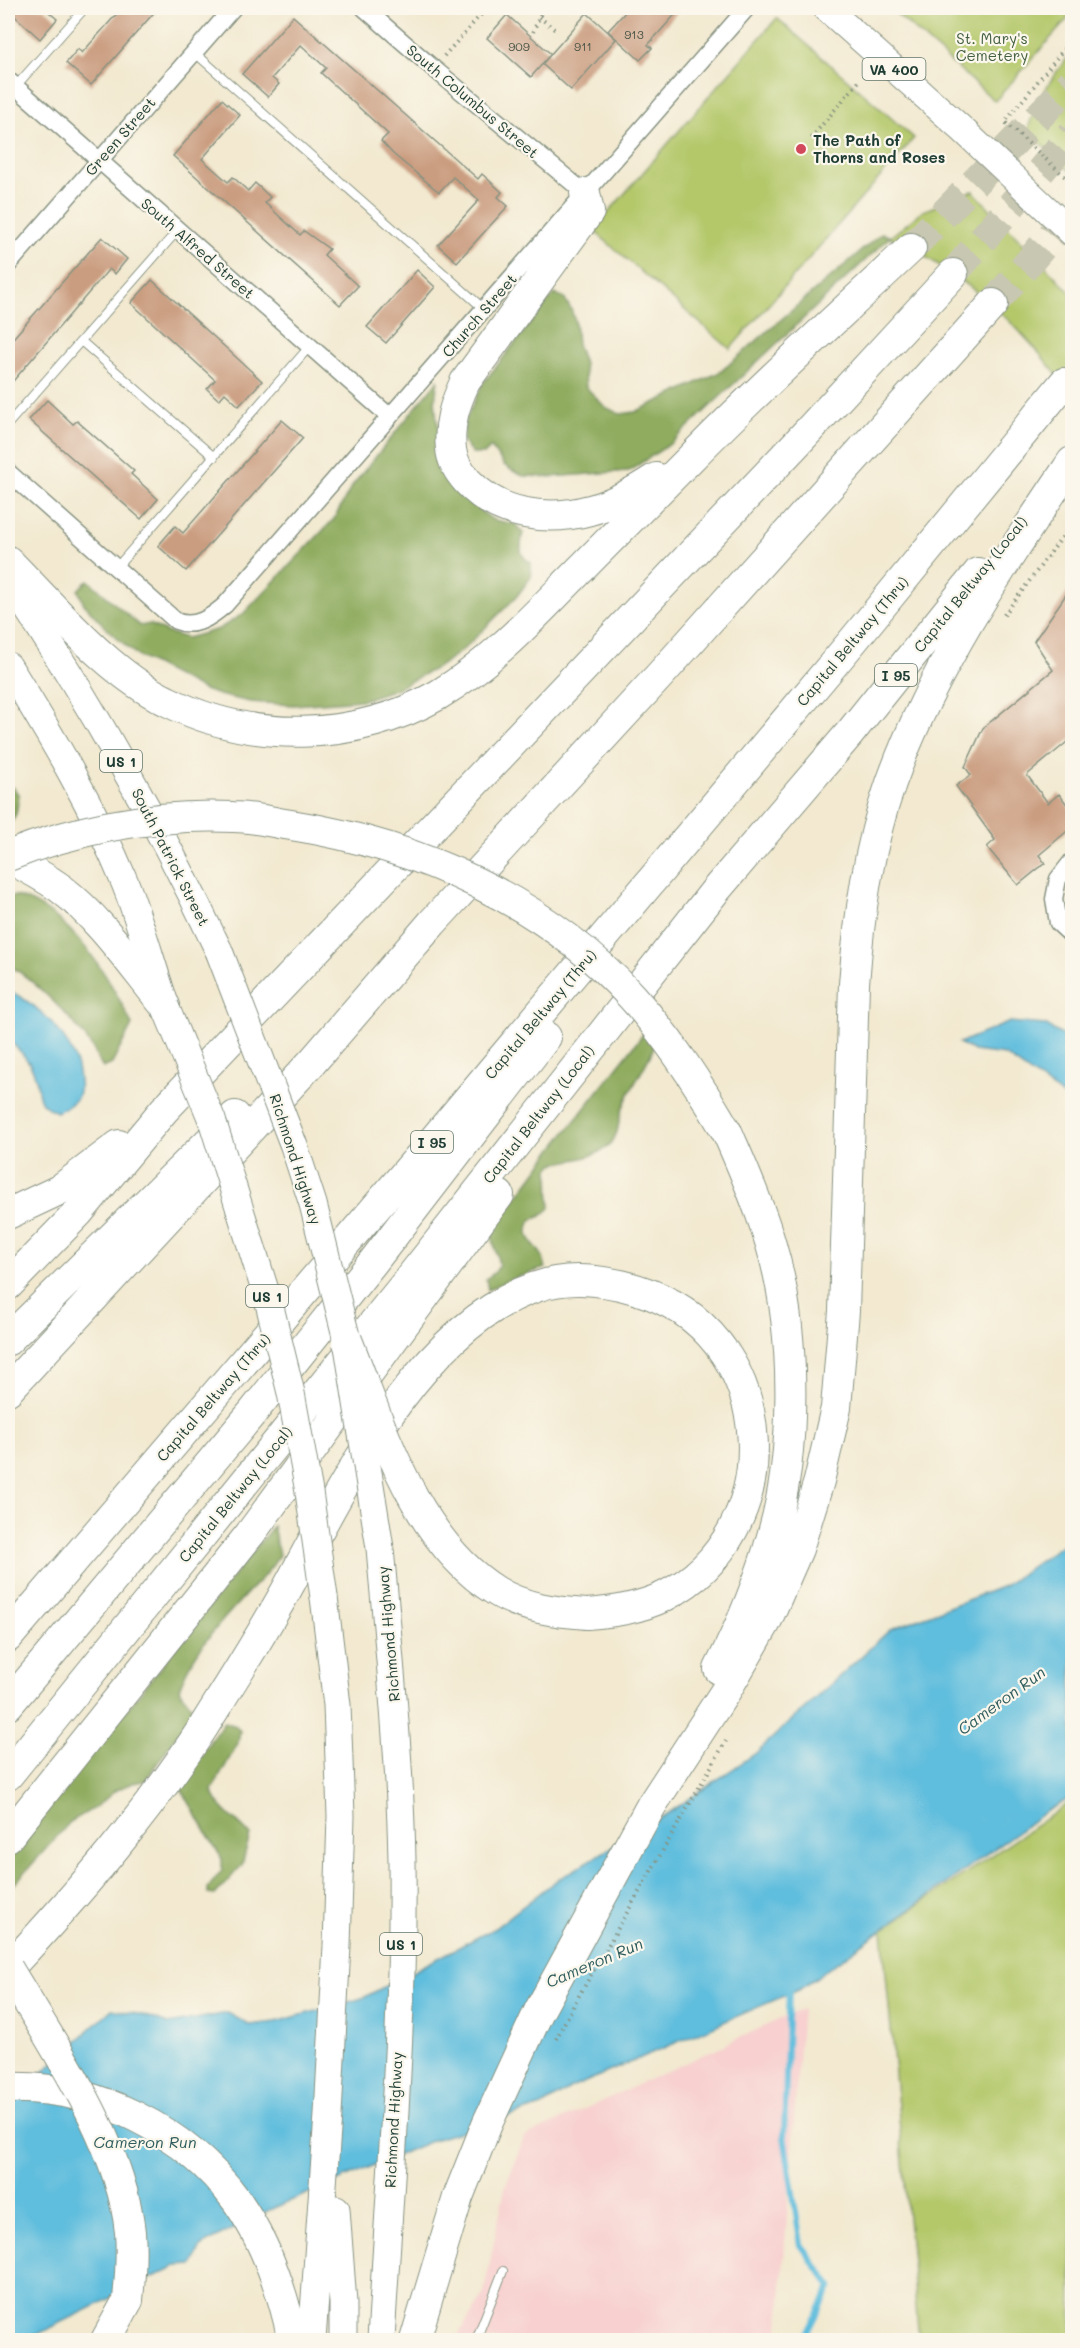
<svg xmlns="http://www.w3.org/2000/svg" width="1080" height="2348" font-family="Mali,sans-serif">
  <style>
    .built { fill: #f7d0cf }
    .green { fill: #b4c86b; stroke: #6a8250; stroke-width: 1.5 }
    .forest { fill: #8fac5f; stroke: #57744a; stroke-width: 1.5 }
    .water { fill: #5fbddd; stroke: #3f7d88; stroke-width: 1.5 }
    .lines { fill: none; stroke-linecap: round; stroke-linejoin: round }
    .stream { stroke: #5fbddd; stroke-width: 6 }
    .building { fill: #ca9d80 }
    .motorway-tunnel { stroke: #c8c7b1; stroke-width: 30; stroke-dasharray: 30 15; stroke-linecap: butt }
    .service-casing { stroke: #889382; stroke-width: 10 }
    .minor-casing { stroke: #889382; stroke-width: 19 }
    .primary-casing { stroke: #889382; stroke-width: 28 }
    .trunk-casing { stroke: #889382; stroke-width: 29 }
    .motorway-casing { stroke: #889382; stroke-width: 32 }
    .path { stroke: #889382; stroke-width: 4; stroke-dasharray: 1.5 4.5; stroke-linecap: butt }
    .service { stroke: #fff; stroke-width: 8 }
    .minor { stroke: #fff; stroke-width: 16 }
    .primary { stroke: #fff; stroke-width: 26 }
    .trunk { stroke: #fff; stroke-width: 27 }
    .motorway { stroke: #fff; stroke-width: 30 }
    .trunk-bridge-casing { stroke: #889382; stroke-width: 29; stroke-linecap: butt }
    .motorway-bridge-casing { stroke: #889382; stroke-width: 32; stroke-linecap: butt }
    .trunk-bridge { stroke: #fff; stroke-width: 27 }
    .motorway-bridge { stroke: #fff; stroke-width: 30 }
    .poi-dot { fill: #d1495b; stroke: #fbf7ec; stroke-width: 2 }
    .labels { text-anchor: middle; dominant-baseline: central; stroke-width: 4.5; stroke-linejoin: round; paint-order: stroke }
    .number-label { font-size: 12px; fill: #4a5547 }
    .shield { fill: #fbf7ec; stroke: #61756b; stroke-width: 1.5 }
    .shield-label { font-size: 14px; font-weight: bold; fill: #1f3d34 }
    .park-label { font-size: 15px; fill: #446042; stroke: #fbf7ec }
    .street-label { font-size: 15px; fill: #1f3d34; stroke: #fbf7ec }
    .poi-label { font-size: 15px; font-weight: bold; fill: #1f3d34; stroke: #fbf7ec; text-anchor: start }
    .water-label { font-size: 16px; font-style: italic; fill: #2f5d5e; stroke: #fbf7ec }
  </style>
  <rect width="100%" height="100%" fill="#fbf7ec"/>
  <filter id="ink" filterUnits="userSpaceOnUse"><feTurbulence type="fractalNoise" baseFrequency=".0167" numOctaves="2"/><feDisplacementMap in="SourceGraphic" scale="12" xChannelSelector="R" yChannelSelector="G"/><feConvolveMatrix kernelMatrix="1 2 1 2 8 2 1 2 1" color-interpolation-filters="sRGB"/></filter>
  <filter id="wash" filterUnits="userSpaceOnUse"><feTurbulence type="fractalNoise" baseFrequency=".008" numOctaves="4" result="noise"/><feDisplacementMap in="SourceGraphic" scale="24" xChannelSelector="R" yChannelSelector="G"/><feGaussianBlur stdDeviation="1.35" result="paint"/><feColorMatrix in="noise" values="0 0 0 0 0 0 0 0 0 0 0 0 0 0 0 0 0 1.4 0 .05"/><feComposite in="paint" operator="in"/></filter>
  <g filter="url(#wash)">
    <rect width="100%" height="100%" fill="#f2e9d0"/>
    <path class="built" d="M 802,2009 L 778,2340 L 455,2340 L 483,2296 L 505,2188 L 524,2137 Z"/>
    <path class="green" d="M 890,8 L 1072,8 L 1072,14 L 995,101 Z
      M 777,18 L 914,138 L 730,349 L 593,230 Z
      M 1071,54 L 1072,57 L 1072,173 L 1027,131 C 1037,101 1050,77 1071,54 Z
      M 973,191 L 1072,294 L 1072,396 C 1023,325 967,276 890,237 L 923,211 Z
      M 1072,1801 L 1072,2340 L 919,2340 L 882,1930 Z"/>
    <path class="forest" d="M 882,233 L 890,237 L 670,444 L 629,471 L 551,477 L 523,476 L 513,471 L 504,465 L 491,447 L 484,454 L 473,454 L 463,442 L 465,421 L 483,383 L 554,294 L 563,297 L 571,309 L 575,321 L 577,344 L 584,364 L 586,387 L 605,407 L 620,414 L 635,412 L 720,372 Z
      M 438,380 L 435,400 L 437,421 L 469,502 L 493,520 L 515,524 L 523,533 C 520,547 518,555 531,563 L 531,577 L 517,596 L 465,648 L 440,666 L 395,689 L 363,700 L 293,705 L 250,702 L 219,695 L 204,690 L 138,656 L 108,630 L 84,604 L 78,590 L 88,580 L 140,626 L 150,624 L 166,632 L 187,638 L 219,629 L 243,614 L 334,519 L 352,486 Z
      M 8,787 L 14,788 L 19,796 L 16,814 L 8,827 Z
      M 16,896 C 70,911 110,977 132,1025 L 112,1064 L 103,1068 C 98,1061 96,1054 92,1047 C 76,1022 33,978 8,965 L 8,897 Z
      M 644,1033 L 654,1047 C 646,1067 632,1085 624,1105 C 620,1114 619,1123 617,1132 C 609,1158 575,1159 553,1164 L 549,1169 L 550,1208 L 541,1216 L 531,1220 C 523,1238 532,1240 541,1254 C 544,1257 544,1264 545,1268 L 506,1281 L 488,1290 L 486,1279 L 496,1271 L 499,1265 L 491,1232 L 554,1147 Z
      M 273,1526 L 279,1555 C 272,1569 261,1579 250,1590 C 224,1618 191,1653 179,1689 L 194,1710 L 145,1781 L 132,1783 L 116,1790 L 96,1807 L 70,1822 L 8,1891 L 8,1859 Z
      M 224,1722 L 236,1726 L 240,1731 L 238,1743 L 212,1790 C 219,1811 237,1819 250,1835 L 242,1865 L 215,1895 L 208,1894 L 208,1888 L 222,1870 L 222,1859 L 179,1785 Z"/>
    <path class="water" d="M 8,990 C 42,1007 77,1041 79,1081 C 80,1088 80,1093 76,1099 C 72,1105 64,1108 57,1112 C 32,1103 42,1093 34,1073 C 29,1059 18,1049 8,1039 Z
      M 1010,1022 L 1045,1025 L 1072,1041 L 1072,1102 L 1005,1055 L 974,1051 L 959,1043 Z
      M 1072,1538 L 1072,1797 L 1045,1812 L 800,1989 L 571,2088 L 542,2106 L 436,2139 L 269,2210 L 201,2246 L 193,2265 L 176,2266 L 26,2340 L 8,2340 L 8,2104 L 112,2009 L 142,2015 L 168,2024 L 228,2013 L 249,2025 L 276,2022 L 363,1998 L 495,1928 L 554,1882 L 670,1812 L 756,1753 L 891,1629 L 1004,1586 Z"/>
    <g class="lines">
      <path class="stream" d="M 789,1987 L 784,2136 L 801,2245 L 831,2286 L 804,2340"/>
    </g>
    <g id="blocks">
      <path class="building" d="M 8,8 L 44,8 L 57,19 L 40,39 L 8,10 Z
        M 122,8 L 158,8 L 91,85 L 66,63 L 78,49 L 82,53 Z
        M 629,8 L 681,8 L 648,45 L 652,48 L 640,60 L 608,31 Z
        M 587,13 L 616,39 L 571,90 L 542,64 Z
        M 507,15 L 551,54 L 531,77 L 487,38 Z
        M 293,16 L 478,179 L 482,174 L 502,192 L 498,197 L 508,206 L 457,262 L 438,245 L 479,200 L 453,177 L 439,192 L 393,154 L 381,141 L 388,134 L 321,73 L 326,68 L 301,45 L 272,78 L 279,84 L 268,97 L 242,74 Z
        M 222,99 L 240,115 L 202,159 L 228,182 L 233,177 L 248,191 L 255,183 L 270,197 L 265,203 L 300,235 L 304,231 L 329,249 L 324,255 L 358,286 L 340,305 L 173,156 Z
        M 102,237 L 127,259 L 115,274 L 109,269 L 8,387 L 8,344 Z
        M 417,270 L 435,287 L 386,343 L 367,327 Z
        M 152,280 L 262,381 L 239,406 L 225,393 L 219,400 L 207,389 L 215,380 L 131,303 Z
        M 47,400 L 73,424 L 77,421 L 134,471 L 131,474 L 158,499 L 141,519 L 29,420 Z
        M 282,420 L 303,438 L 186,571 L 158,546 L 175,526 L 183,533 Z
        M 1072,586 L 1072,738 L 1027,775 L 1048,803 L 1059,794 L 1072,811 L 1072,827 L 1039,855 L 1045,863 L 1018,885 L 987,847 L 995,840 L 956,786 L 971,775 L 965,767 L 983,728 L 1053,670 L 1034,641 Z"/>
    </g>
  </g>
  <g filter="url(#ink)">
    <use href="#blocks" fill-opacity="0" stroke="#889382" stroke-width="1.5"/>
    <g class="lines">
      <path class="motorway-tunnel" d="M 911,248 L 1072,82
        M 953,274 L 1072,134
        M 993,304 L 1072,212"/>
      <g class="service-casing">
        <path id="service" d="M 194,52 L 484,309
          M 8,95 L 85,8
          M 81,341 L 214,457
          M 8,424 L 178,230
          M 116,568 L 310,346
          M 476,2340 L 503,2271"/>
      </g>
      <g class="minor-casing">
        <path id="minor" d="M 364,8 L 433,68 L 585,193
          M 8,80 L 389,416
          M 8,265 L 233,8
          M 8,472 L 176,621 C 195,629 211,617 225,605 L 747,8
          M 1072,861 L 1058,879 L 1054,899 L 1058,923 L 1072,936"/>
      </g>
      <g class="primary-casing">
        <path id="primary" d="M 826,8 L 963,130 L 1072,233"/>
      </g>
      <g class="trunk-casing">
        <path id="trunk" d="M 8,579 C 88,698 158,822 219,951
          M 8,666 C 51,735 94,808 125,883 C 140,921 151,962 164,1001
          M 380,1548 C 389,1652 400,1756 402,1860 C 404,2020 390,2181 381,2340
          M 336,2209 L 343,2303 L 343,2340
          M 312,2340 L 328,2115 L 337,1946 L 341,1816 L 337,1705 L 324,1597"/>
      </g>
      <g class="motorway-casing">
        <path id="motorway" d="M 585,193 L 589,212 L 465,382 C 455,404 448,424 451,449 C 452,461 459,472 467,481 C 498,515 547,522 590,510 C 614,504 636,491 656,478
          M 8,561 C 54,607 108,673 167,701 C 252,744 355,742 438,695 C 487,666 529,622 568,582 C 609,541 649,500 690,459 C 761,386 837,318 911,248
          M 8,858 C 26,867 43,876 60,888 C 101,919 133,967 165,1006
          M 8,1214 L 59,1190 L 119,1145
          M 8,1285 L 79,1212 L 164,1110 L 798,442 L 953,274
          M 8,1340 L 235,1116
          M 8,1390 L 313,1061 L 432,923 L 661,674 L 993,304
          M 8,1637 L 421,1155 L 852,642 L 1064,383
          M 719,1669 C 741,1626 760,1580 773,1533 C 797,1450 796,1328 771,1245 C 760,1207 744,1170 728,1134
          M 8,1705 L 253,1412 L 373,1262 L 546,1037
          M 8,1775 L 406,1283 L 715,891 L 850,733 L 978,573
          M 8,1837 L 250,1534 L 499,1195
          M 8,1969 C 79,1893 147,1814 204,1726 C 232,1681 261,1636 287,1589 C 342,1488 420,1326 536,1287 C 572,1274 615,1281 650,1294 C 781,1344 788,1533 665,1596 C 640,1608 615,1612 587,1614
          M 8,2088 C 96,2085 185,2130 237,2201 C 265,2241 283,2293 293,2340
          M 106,2340 L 128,2300
          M 415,2340 L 458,2197 L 487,2124 L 539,2011 L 651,1806 L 727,1689 L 766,1622 L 798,1549 L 819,1481 L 836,1408 L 844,1311 L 854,984 C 859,916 868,848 891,783 C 933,666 1003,564 1072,462"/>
      </g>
      <path class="path" d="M 539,17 L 557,31
        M 533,32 L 543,8
        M 1072,39 L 1005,122 L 1072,183
        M 444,56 L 487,8
        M 811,138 L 861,79
        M 1004,615 L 1072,524
        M 556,2039 L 576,2001 L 726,1741"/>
      <use href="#service" class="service"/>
      <use href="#minor" class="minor"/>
      <use href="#primary" class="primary"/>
      <use href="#trunk" class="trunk"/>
      <use href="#motorway" class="motorway"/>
      <g class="trunk-bridge-casing">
        <path id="trunk-bridge" d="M 219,951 L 294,1146 L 313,1204 L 347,1340 L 380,1548
          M 165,1006 L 212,1120 L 269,1303 L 291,1393 L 309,1492 L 324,1597"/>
      </g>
      <g class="motorway-bridge-casing">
        <path id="motorway-bridge" d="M 8,856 C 79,828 156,814 233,817 C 252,817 272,822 291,825 C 418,845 545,901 632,997 C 670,1039 700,1086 728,1134
          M 347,1340 C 381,1425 414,1540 496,1591 C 523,1608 556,1612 587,1614
          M 8,1969 C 53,2045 121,2142 130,2232 C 132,2255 130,2278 128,2300"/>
      </g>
      <use href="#trunk-bridge" class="trunk-bridge"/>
      <use href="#motorway-bridge" class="motorway-bridge"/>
    </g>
  </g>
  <circle class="poi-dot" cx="801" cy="149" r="6"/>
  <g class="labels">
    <g class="number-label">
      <text x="634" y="34">913</text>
      <text x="519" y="46">909</text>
      <text x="583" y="46">911</text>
    </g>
    <g class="shield">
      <rect x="862.5" y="58" width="63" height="22" rx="4.5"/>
      <rect x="875" y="664" width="42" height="22" rx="4.5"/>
      <rect x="100" y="750" width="42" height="22" rx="4.5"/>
      <rect x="411" y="1131" width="42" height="22" rx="4.5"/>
      <rect x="246" y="1285" width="42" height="22" rx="4.5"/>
      <rect x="380" y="1933" width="42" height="22" rx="4.5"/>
    </g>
    <g class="shield-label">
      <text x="894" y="69">VA 400</text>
      <text x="896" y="675">I 95</text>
      <text x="121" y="761">US 1</text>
      <text x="432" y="1142">I 95</text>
      <text x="267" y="1296">US 1</text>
      <text x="401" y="1944">US 1</text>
    </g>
    <g class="park-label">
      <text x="992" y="38">St. Mary's<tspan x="992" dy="17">Cemetery</tspan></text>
    </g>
    <g class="street-label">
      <text transform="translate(473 101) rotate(40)">South Columbus Street</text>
      <text transform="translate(120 136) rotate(-49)">Green Street</text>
      <text transform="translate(198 248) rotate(41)">South Alfred Street</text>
      <text transform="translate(479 315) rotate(-49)">Church Street</text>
      <text transform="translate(970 584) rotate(-51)">Capital Beltway (Local)</text>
      <text transform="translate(852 641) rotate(-50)">Capital Beltway (Thru)</text>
      <text transform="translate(171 857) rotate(63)">South Patrick Street</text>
      <text transform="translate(540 1014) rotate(-50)">Capital Beltway (Thru)</text>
      <text transform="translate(538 1114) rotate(-52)">Capital Beltway (Local)</text>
      <text transform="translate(296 1159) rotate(72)">Richmond Highway</text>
      <text transform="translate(213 1397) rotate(-49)">Capital Beltway (Thru)</text>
      <text transform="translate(235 1494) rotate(-51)">Capital Beltway (Local)</text>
      <text transform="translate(388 1634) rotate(-95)">Richmond Highway</text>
      <text transform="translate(393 2120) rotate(-87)">Richmond Highway</text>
    </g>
    <g class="poi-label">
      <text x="813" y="140">The Path of<tspan x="813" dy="17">Thorns and Roses</tspan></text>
    </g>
    <g class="water-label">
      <text transform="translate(1001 1700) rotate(-36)">Cameron Run</text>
      <text transform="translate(594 1962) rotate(-23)">Cameron Run</text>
      <text x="145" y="2141">Cameron Run</text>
    </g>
  </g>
  <rect width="1080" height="2348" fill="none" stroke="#fbf7ec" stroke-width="30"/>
</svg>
